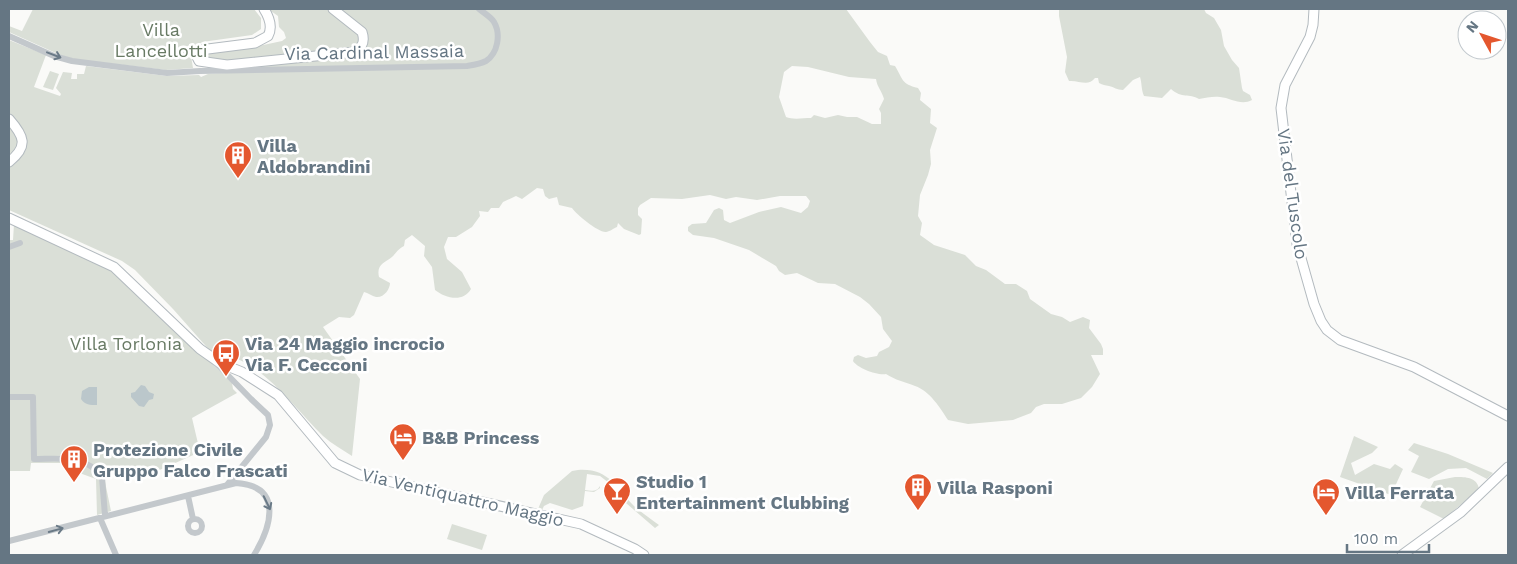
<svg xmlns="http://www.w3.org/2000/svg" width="1517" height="564" font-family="'Work Sans',sans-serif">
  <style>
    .green { fill: #dadfd7; fill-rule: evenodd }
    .water { fill: #bbc7cb }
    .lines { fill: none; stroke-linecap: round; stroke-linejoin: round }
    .secondary-casing { stroke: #b3babf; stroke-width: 11 }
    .street { stroke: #c3c8cc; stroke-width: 6 }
    .secondary { stroke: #fff; stroke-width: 9 }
    .oneway { stroke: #6a7a87 }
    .labels { text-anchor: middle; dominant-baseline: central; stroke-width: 5; stroke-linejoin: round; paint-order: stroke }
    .park-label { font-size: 18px; fill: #687a64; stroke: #fff }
    .street-label { font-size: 18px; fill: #657683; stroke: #fff }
    .poi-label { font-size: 18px; font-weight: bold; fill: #657683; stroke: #fff; text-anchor: start }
  </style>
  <rect width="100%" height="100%" fill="#fafaf8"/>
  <path class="green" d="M 33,9 L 254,9 L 261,18 L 261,29 L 252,35 L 202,42 L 195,48 L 191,56 L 193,68 L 166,70 L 73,59 L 58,54 L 9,32 L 9,26 L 22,31 Z
    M 268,9 L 846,9 L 870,42 L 878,52 L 887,56 L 890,65 L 895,66 C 903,79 901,84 918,88 L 921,93 L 920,100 L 931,109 L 930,123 L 937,128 L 930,150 L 931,164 L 928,175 L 920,195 L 918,216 L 922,223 L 920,235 L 934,245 L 965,255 L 976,266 L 986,270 L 1005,284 L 1016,284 L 1027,291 L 1030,299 L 1051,314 L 1062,317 L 1070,322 L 1083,317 L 1090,320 L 1089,328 L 1101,344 L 1103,349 L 1103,355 L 1091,355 L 1100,374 L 1092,387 L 1081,398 L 1062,404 L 1044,404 L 1036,407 L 1031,413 L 1013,420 L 968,424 L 948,420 C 940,408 930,391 915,386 C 905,382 895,380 886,374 C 878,376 857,368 853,361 L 854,357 L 858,355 L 866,358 L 877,356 L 879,352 L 889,347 L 892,341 L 883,329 L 881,317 L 869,304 L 860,297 L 835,284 L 818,283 L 797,273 L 785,275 L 779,271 L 776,266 L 749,250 L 714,238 L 693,235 L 688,231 L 688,227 L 692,224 L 706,223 L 714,210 L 719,208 L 723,210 L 724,220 L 730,223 L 759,212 L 781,207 L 801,213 L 808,207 L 810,201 L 806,196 L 780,196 L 757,200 L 736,197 L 726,199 L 710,195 L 682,199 L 651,198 L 640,205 L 638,208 L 638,215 L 642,219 L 641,234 L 639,235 L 624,229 L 618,223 L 617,227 C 614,228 609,232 606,232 C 599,233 576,214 572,208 L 559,205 L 557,197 L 549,199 L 545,196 L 543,189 L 537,188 L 522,199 L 516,196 L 503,202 L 499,208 L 491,208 L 488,212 L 479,211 L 480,216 L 472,227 L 456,237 L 448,237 L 444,247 L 447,259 L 462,272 L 471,289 C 463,303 445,298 435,290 L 432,267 L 424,256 L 425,246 L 412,235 L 405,240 L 404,246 C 397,250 397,252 392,257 C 385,263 376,264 379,277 L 390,283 C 390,289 384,298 376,297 C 372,296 368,293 364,292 L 354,315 L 350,318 L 339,317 L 323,327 L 360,379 L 352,456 C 343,450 332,444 323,436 C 293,407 258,354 212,353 L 173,309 L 135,270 L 122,261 L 9,210 L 9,168 C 22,160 34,144 22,129 C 18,124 13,119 9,114 L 9,40 L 46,55 L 34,87 L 60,96 L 61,94 L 56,88 L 63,72 L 72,73 L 71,79 L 77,79 L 77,74 L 84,74 L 86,66 L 167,76 L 199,75 L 201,77 L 208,74 L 280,70 L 260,67 L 241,68 L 214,58 L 205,57 L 204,55 L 205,52 L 243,48 L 249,48 L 282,41 L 286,38 L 284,32 L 279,27 L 278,16 ZM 792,66 L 808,67 L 849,77 L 876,79 C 877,87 882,91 884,99 L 879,109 L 881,113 L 881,124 L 872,124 L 857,117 L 847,117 L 838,115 L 825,118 L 814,115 L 811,118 C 803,118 793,120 786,117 L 779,97 L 784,72 Z
    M 1059,9 L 1204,9 L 1206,13 L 1214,18 L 1221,30 L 1224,46 L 1232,60 L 1239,68 L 1242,88 L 1243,91 L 1250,95 L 1252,100 C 1241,106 1231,98 1220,97 C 1213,96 1206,98 1199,99 C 1189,93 1182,99 1171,89 L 1162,98 L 1144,96 C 1141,89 1142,83 1140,77 L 1133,80 L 1123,90 C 1117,90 1114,87 1109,86 C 1105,85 1103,85 1099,83 L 1098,78 L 1095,78 C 1088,87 1079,80 1069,81 L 1065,72 L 1067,57 L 1059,16 Z
    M 50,71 L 59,74 L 53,90 L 43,87 Z
    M 9,124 C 20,141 22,143 9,159 Z
    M 14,224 L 112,268 L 143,296 L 232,383 L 233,389 L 237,393 L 192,418 L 200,452 L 155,472 L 153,466 L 103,472 L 111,511 L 97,515 L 96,479 L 74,471 L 74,463 L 31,463 L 30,471 L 9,471 L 9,240 L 13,240 Z
    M 1354,436 L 1378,447 L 1372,453 L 1351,463 L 1355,475 L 1374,464 L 1390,469 L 1395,464 L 1403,469 L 1391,495 L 1340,477 Z
    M 1414,443 L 1448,454 L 1493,473 L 1487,479 L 1466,468 L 1448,469 L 1429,479 L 1411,472 L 1419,456 L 1408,450 Z
    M 578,470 C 609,468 615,487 634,506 C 642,513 651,519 659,525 L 655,528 L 619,497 L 609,483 L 600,476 L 587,474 L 585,490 C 591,491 597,492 600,486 L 600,488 L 594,492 L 585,491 L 583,506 L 572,510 L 550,503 L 544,506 L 542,510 L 538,509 L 544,495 L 572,471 Z
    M 1455,477 C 1466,477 1477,477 1479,489 L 1444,519 L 1420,507 L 1434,481 Z
    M 452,524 L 487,535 L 482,550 L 447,539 Z"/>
  <path class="water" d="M 141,385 L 145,386 L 149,392 L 154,394 L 153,399 L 149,400 L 144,407 L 139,406 L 131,397 L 131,393 L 135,392 Z
    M 89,387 L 97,387 L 97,405 C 90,405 85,405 81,399 L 82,391 Z"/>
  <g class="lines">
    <g class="secondary-casing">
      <path id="secondary" d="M 264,9 C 269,17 273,27 268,36 L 255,43 L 200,50 L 196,55 L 199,61 L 227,65 L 355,52 C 363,47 365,41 362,32 L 333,9
        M 1314,9 L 1313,25 L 1310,37 L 1285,85 L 1281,108 L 1297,244 L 1314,304 L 1321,321 L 1327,330 L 1340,340 L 1414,367 L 1508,416
        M 9,119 C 24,136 29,146 9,162
        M 9,218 L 114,267 L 200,349 L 220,363 L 242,372 L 278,395 L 335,463 L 360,475 L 581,524 L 635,549 L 644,555
        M 1402,555 L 1461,512 L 1508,467"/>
    </g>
    <path class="street" d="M 9,36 L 54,56 L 72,61 L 167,73 L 200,71 L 467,66 C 473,65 480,64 486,61 C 498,53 501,34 494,22 C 491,17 484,13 479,9
      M 9,247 L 20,243
      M 216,363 L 251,399 L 268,415 L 270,425 L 266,437 L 227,485
      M 9,397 L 33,397 L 34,459 C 58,459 86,454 102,477 L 105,516
      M 188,496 L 193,519
      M 100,518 L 116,555
      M188 526a7 7 0 1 1 14 0a7 7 0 1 1-14 0Z
      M 9,541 L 236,483 C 284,486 271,527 254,555"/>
    <use href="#secondary" class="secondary"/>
  </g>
  <defs><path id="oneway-shaft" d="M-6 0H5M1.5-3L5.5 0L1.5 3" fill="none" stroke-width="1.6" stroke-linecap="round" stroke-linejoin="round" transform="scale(1.25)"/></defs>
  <g class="oneway">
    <use href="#oneway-shaft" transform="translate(54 55) rotate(21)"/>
    <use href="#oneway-shaft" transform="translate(267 503) rotate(64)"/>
    <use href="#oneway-shaft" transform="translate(56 530) rotate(-15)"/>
  </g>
  <defs>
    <g id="building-pin" transform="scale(1.4375)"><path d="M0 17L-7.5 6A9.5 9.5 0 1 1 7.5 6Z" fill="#e4572e" stroke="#fff"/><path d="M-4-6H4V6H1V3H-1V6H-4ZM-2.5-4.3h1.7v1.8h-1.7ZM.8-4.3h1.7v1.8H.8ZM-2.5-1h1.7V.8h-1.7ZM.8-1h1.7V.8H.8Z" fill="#fff"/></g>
    <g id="bus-pin" transform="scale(1.4375)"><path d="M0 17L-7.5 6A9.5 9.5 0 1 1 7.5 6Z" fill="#e4572e" stroke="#fff"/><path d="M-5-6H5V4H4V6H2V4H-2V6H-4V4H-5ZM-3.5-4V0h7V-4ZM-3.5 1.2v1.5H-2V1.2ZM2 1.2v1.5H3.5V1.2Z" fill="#fff"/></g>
    <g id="hotel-pin" transform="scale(1.4375)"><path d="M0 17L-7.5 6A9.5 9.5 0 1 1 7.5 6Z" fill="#e4572e" stroke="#fff"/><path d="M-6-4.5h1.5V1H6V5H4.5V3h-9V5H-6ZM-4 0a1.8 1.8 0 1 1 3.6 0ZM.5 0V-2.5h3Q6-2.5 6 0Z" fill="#fff"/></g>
    <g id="bar-pin" transform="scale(1.4375)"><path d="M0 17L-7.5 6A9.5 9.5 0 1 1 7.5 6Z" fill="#e4572e" stroke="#fff"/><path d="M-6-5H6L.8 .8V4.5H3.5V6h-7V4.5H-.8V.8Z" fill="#fff"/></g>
  </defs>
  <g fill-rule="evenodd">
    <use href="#building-pin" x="238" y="155"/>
    <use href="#bus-pin" x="226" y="353"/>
    <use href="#hotel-pin" x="403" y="437"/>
    <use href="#building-pin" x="74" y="459"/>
    <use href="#building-pin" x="918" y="487"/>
    <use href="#bar-pin" x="617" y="491"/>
    <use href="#hotel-pin" x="1326" y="492"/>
  </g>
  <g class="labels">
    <g class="park-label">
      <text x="161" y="29">Villa<tspan x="161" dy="21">Lancellotti</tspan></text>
      <text x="126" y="343">Villa Torlonia</text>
    </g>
    <g class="street-label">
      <text transform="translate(374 52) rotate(-1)">Via Cardinal Massaia</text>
      <text transform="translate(1293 194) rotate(82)">Via del Tuscolo</text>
      <text transform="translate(463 497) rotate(13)">Via Ventiquattro Maggio</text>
    </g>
    <g class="poi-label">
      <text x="257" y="145">Villa<tspan x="257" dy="21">Aldobrandini</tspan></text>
      <text x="245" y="343">Via 24 Maggio incrocio<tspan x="245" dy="21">Via F. Cecconi</tspan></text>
      <text x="422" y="437">B&amp;B Princess</text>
      <text x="93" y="449">Protezione Civile<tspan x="93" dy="21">Gruppo Falco Frascati</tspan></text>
      <text x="636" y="481">Studio 1<tspan x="636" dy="21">Entertainment Clubbing</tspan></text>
      <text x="937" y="487">Villa Rasponi</text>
      <text x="1345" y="492">Villa Ferrata</text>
    </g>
  </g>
  <rect width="1517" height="564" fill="none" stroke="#657683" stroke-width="20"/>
  <g transform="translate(1482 35) rotate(310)"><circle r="24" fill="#ffffff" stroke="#c1c8cd"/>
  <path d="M0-4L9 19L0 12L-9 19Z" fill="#e4572e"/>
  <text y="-8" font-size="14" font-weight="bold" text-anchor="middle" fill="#657683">N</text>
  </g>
  <path d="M1347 544v8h82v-8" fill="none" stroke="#657683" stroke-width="2.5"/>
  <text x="1354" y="544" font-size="15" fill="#657683" stroke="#ffffff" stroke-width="4" paint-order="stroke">100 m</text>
</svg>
